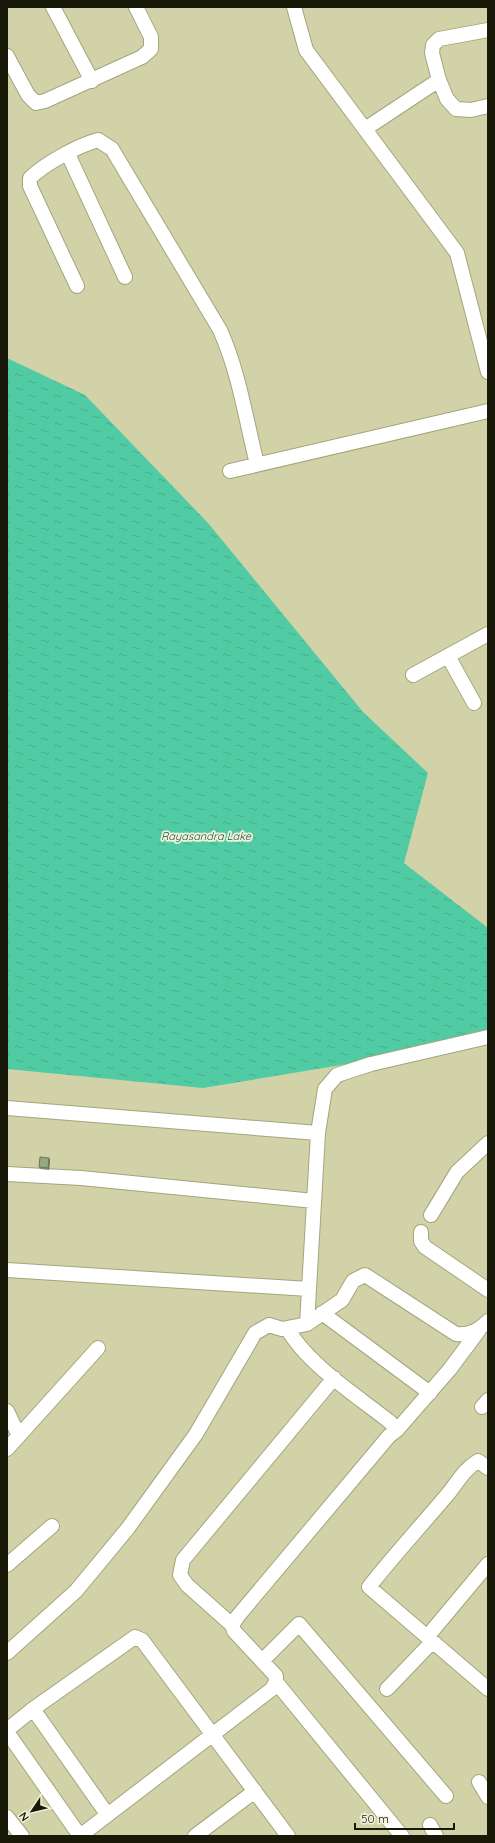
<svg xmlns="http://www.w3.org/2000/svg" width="495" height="1843" font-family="Quicksand,sans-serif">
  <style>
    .water { fill: url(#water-ripples) }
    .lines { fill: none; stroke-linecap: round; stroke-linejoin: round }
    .minor-casing { stroke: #a5a57c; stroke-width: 16 }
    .minor { stroke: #fff; stroke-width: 14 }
    .wall { fill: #819070 }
    .shaded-wall { fill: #69765b }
    .building { fill: #96a882; stroke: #69765b }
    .labels { text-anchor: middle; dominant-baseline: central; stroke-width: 3.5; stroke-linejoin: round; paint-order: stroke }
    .water-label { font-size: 11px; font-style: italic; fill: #235544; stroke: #f1f2dc }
  </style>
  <defs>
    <pattern id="water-ripples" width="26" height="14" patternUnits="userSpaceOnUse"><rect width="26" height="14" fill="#51cba3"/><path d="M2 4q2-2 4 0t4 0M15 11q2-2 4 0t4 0" fill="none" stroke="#46ae8b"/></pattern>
  </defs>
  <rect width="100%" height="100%" fill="#d2d2a8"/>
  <path class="water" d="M 7,358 L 85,395 L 208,523 L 363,712 L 428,773 L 404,863 L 488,928 L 488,1030 L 467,1044 L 203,1088 L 7,1069 Z"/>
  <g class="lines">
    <g class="minor-casing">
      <path id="minor" d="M 53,7 L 92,81
        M 294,7 L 306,50 L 457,253 L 488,372
        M 7,56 L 28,95 L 36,103 L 45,101 L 142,57 L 151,49 L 151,37 L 136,7
        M 439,80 L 447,99 L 456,109 L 471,110 L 488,106
        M 365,129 L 439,80 L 432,53 L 433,45 L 439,39 L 488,30
        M 68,154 L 125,277
        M 77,286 L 30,186 L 30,178 C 46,163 77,146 98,140 L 112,149 L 220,330 C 239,372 246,420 257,464
        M 230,471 L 488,411
        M 448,656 L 474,703
        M 413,675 L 488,634
        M 7,1108 L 318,1133
        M 7,1174 L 81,1178 L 314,1201
        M 431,1215 L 457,1172 L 488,1143
        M 421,1232 L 421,1241 L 425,1247 L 488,1290
        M 7,1270 L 309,1289
        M 322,1313 L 430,1393
        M 307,1324 L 318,1133 L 325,1089 L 337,1075 L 371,1064 L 488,1037
        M 482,1407 L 488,1400
        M 7,1411 L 19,1436
        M 397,1430 L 450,1369 L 479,1330
        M 7,1449 L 98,1348
        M 488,1468 L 478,1461 C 463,1470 458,1482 447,1495 C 421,1526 394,1555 369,1587 L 488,1689
        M 7,1565 L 52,1526
        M 232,1625 L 187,1585 L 180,1575 L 183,1560 L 334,1378
        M 427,1637 L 488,1564
        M 7,1653 L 76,1591 L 128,1528 L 196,1434 L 255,1333 L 269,1325 L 282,1329 L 307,1324 L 342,1300 L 353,1281 L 365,1275 L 456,1334 C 470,1335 478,1331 488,1321
        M 263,1660 L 299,1624 L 446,1796
        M 276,1682 L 402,1836
        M 387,1689 L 432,1642
        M 33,1709 L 135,1637 L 142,1640 L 288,1836
        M 7,1730 L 33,1709 L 107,1814
        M 7,1732 L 80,1836
        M 479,1782 L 488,1797
        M 7,1817 L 22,1836
        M 430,1825 L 436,1836
        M 80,1836 L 272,1689 L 276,1682 L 276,1676 L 234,1631 L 232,1625 L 238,1616 L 389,1436 L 397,1430 L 390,1422 C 357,1396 307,1364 287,1328
        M 195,1836 L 255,1791"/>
    </g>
    <use href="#minor" class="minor"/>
  </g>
  <path class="wall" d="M 49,1158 L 50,1160 L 49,1170 L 40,1169 L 39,1167 Z"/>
  <path class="shaded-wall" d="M 49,1158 L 50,1160 L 49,1170 L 48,1168 Z"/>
  <path class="building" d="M 40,1157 L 49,1158 L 48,1168 L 39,1167 Z"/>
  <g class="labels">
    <g class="water-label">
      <text x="206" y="836">Rayasandra Lake</text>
    </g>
  </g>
  <rect width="495" height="1843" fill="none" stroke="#191909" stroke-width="16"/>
  <g transform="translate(32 1811) rotate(235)" stroke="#f1f2dc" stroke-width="3" paint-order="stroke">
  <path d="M0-3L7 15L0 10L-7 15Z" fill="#191909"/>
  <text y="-6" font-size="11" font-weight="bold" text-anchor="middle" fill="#191909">N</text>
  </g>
  <path d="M355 1823v6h99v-6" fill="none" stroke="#191909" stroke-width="2"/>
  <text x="361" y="1823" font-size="12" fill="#191909" stroke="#f1f2dc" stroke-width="3" paint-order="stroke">50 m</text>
</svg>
